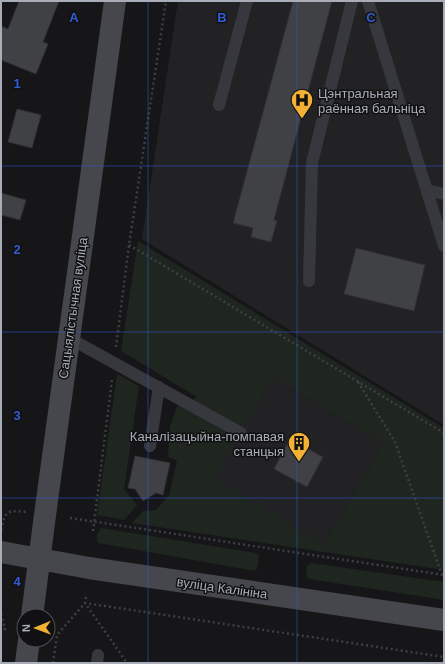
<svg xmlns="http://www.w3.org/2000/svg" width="445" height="664" font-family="Helvetica,sans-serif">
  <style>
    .built { fill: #222225 }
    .green { fill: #1e261f; fill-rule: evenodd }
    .building { fill: #404145; stroke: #303034 }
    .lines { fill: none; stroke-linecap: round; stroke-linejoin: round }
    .path { stroke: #3d3f44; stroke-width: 2.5; stroke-dasharray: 2 3; stroke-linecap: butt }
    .lane { stroke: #37383d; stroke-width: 12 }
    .secondary { stroke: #45474d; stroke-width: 22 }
    .grid { fill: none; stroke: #325cd3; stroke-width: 1; stroke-opacity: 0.55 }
    .labels { text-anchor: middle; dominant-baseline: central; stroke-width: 3; stroke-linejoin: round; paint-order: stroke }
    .poi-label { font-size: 13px; fill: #a8adb8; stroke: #111113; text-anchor: start }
    .street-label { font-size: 13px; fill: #a8adb8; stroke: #111113 }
    .grid-label { font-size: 13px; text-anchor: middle; font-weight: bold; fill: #325cd3; stroke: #111113; stroke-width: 3; stroke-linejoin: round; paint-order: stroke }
  </style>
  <rect width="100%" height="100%" fill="#161618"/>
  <path class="built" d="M 178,1 L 444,1 L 444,425 L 142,239 Z
    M 273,378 L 384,443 L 324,544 L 213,479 Z"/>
  <path class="green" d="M 138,241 L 444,428 L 444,570 L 132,523 L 143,511 L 156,510 L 169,495 L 177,461 L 168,457 L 170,426 L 177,407 L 197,397 L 121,351 ZM 273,378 L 384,443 L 324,544 L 214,479 Z
    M 117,374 L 139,386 L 124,489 L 137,505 L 124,520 L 97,515 Z
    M 101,528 L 256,553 L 259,556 L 257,569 L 255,571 L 98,543 C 96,537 97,533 101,528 Z
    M 311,563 L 444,582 L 444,600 L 309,579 L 306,576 L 307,566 Z"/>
  <path class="building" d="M 19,1 L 59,1 L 43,42 L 48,44 L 36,74 L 1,60 L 1,26 L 8,29 Z
    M 293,1 L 332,1 L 274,220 L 277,221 L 271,242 L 251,237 L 253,228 L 233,223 Z
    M 17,109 L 41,115 L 32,148 L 8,142 Z
    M 1,193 L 26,200 L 20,220 L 1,215 Z
    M 356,248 L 425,265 L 414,311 L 344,294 Z
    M 290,439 L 323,457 L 307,487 L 274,469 Z
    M 135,456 L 170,463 L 163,495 L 156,493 L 143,501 L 135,489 L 128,488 Z"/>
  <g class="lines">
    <path class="path" d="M 129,245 L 444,433
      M 116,347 L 129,245 L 166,1
      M 358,382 L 395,442 L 442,575
      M 70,518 L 444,575
      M 1,530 C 6,510 6,510 26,512
      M 93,531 L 112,380
      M 86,597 L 85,603 L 127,663
      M 1,614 L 5,629 L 1,628
      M 53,663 L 57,635 L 85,603 L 444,657"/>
    <path class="lane" d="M 368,1 L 444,246
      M 219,105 L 247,1
      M 427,190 L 444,194
      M 309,281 L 312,163 L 352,1
      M 69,338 L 241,433
      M 150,446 L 159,387
      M 97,663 L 98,655"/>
    <path class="secondary" d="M 1,552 L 89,568 L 444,620
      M 32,616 L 45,515 L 115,1
      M 26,663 L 29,640"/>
  </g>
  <path class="grid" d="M 148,1 L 148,663M 297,1 L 297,663M 1,166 L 444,166M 1,332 L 444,332M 1,498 L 444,498"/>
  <defs>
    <g id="hospital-pin" transform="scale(1.15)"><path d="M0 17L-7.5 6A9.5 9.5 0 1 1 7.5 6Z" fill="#f2b134" stroke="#111113"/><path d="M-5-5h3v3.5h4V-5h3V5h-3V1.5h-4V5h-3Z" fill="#111"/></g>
    <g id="building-pin" transform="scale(1.15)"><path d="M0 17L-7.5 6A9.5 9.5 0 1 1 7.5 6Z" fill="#f2b134" stroke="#111113"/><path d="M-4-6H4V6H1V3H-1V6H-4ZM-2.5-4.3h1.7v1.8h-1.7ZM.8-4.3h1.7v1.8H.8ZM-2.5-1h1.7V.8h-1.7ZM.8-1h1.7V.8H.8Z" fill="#111"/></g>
  </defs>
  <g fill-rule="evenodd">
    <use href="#hospital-pin" x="302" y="100"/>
    <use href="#building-pin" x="299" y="443"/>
  </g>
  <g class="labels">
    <g class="poi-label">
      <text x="318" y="93">Цэнтральная<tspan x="318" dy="15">раённая бальніца</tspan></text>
      <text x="284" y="436" text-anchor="end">Каналізацыйна-помпавая<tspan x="284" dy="15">станцыя</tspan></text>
    </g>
    <g class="street-label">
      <text transform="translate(73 308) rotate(-82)">Сацыялістычная вуліца</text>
      <text transform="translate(222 588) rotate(8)">вуліца Калініна</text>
    </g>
  </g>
  <g class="grid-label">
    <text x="74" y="22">A</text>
    <text x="222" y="22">B</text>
    <text x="371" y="22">C</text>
    <text x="17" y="88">1</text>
    <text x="17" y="254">2</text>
    <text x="17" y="420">3</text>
    <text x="17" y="586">4</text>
  </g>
  <rect width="445" height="664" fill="none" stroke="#a8adb8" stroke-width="4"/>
  <g transform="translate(36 628) rotate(269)"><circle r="19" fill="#111113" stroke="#4d4f55"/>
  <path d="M0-3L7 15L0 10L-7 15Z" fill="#f2b134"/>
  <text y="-6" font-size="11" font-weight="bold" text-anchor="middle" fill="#a8adb8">N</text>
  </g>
</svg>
